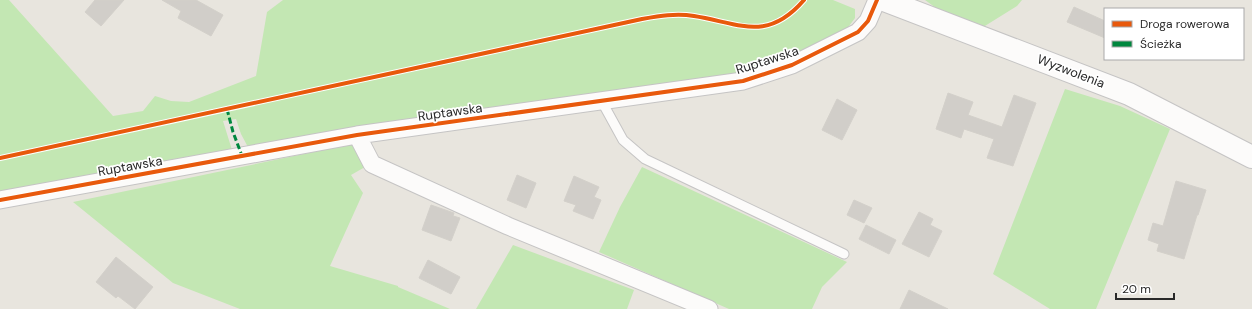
<svg xmlns="http://www.w3.org/2000/svg" width="1252" height="309" font-family="'DM Sans',sans-serif">
  <style>
    .green { fill: #c3e7b3 }
    .building { fill: #d1cec9; stroke: #d3d0ca }
    .lines { fill: none; stroke-linecap: round; stroke-linejoin: round }
    .lane-casing { stroke: #c5c4c4; stroke-width: 11 }
    .street-casing { stroke: #c5c4c4; stroke-width: 19 }
    .secondary-casing { stroke: #c5c4c4; stroke-width: 24 }
    .lane { stroke: #fcfbfa; stroke-width: 9 }
    .street { stroke: #fcfbfa; stroke-width: 17 }
    .secondary { stroke: #fcfbfa; stroke-width: 22 }
    .quiet { stroke: #00873e; stroke-width: 3; stroke-dasharray: 6 3; stroke-linecap: butt }
    .cycleway-casing { stroke: #fff; stroke-width: 6 }
    .cycleway { stroke: #e8590c; stroke-width: 4 }
    .labels { text-anchor: middle; dominant-baseline: central; stroke-width: 3.5; stroke-linejoin: round; paint-order: stroke }
    .street-label { font-size: 13px; fill: #292929; stroke: #fff }
  </style>
  <rect width="100%" height="100%" fill="#e8e5de"/>
  <path class="green" d="M 0,0 L 9,0 L 113,116 L 143,111 L 155,96 L 171,101 L 189,102 L 256,76 L 267,12 L 283,0 L 833,0 L 855,9 L 855,18 L 846,30 L 774,63 L 744,73 L 249,149 L 241,134 L 236,119 L 223,121 L 232,150 L 229,151 L 191,156 L 0,193 Z
    M 925,0 L 1022,0 L 1017,6 L 972,34 Z
    M 1065,89 L 1120,106 L 1170,129 L 1096,309 L 1050,309 L 993,274 Z
    M 352,144 L 365,167 L 351,175 L 363,193 L 330,266 L 398,286 L 398,287 L 450,309 L 240,309 L 173,283 L 73,202 Z
    M 642,167 L 847,262 L 822,287 L 812,309 L 729,309 L 599,252 L 620,207 Z
    M 513,245 L 634,290 L 627,309 L 476,309 Z"/>
  <path class="building" d="M 95,0 L 124,0 L 101,26 L 85,12 Z
    M 162,0 L 196,0 L 223,15 L 211,36 L 178,18 L 181,11 Z
    M 1074,7 L 1105,21 L 1105,38 L 1067,22 Z
    M 948,93 L 973,102 L 968,115 L 1002,127 L 1014,95 L 1036,103 L 1013,166 L 987,158 L 994,139 L 964,129 L 961,138 L 936,129 Z
    M 837,99 L 857,110 L 842,140 L 822,130 Z
    M 517,175 L 536,183 L 526,208 L 507,200 Z
    M 574,176 L 599,187 L 594,197 L 601,200 L 593,219 L 573,211 L 576,205 L 564,201 Z
    M 1176,181 L 1206,190 L 1198,215 L 1197,215 L 1184,259 L 1157,251 L 1159,244 L 1148,240 L 1153,223 L 1163,226 Z
    M 854,200 L 872,208 L 864,223 L 847,215 Z
    M 431,205 L 454,213 L 453,216 L 460,218 L 451,241 L 422,230 Z
    M 919,212 L 933,219 L 930,225 L 942,231 L 929,257 L 902,244 Z
    M 866,225 L 896,240 L 889,254 L 859,239 Z
    M 116,257 L 153,287 L 135,309 L 118,296 L 116,298 L 96,282 Z
    M 428,260 L 460,277 L 451,294 L 419,278 Z
    M 909,290 L 948,309 L 900,309 Z"/>
  <g class="lines">
    <g class="lane-casing">
      <path id="lane" d="M 601,100 L 623,140 L 645,159 L 844,254"/>
    </g>
    <g class="street-casing">
      <path id="street" d="M 357,135 L 372,164 L 508,226 L 709,309
        M 0,200 L 357,135 L 743,81 L 792,65 L 858,32 L 868,21 L 877,0"/>
    </g>
    <g class="secondary-casing">
      <path id="secondary" d="M 884,0 L 1129,94 L 1252,157"/>
    </g>
    <use href="#lane" class="lane"/>
    <use href="#street" class="street"/>
    <use href="#secondary" class="secondary"/>
    <path class="quiet" d="M 227,109 L 233,132 L 242,156"/>
    <g class="cycleway-casing">
      <path id="cycleway" d="M 0,158 L 642,19 C 659,16 676,13 694,16 C 739,23 767,43 804,0
        M 0,200 L 357,135 L 743,81 L 792,65 L 858,32 L 868,21 L 877,0"/>
    </g>
    <use href="#cycleway" class="cycleway"/>
  </g>
  <g class="labels">
    <g class="street-label">
      <text transform="translate(767 60) rotate(-18)">Ruptawska</text>
      <text transform="translate(1071 71) rotate(21)">Wyzwolenia</text>
      <text transform="translate(450 112) rotate(-8)">Ruptawska</text>
      <text transform="translate(130 166) rotate(-10)">Ruptawska</text>
    </g>
  </g>
  <rect x="1104" y="8" width="140" height="52" fill="#ffffff" stroke="#a9a9a9"/>
  <rect x="1112" y="21" width="20" height="6" fill="#e8590c" stroke="#a9a9a9"/>
  <text x="1140" y="28" font-size="12" fill="#292929">Droga rowerowa</text>
  <rect x="1112" y="41" width="20" height="6" fill="#00873e" stroke="#a9a9a9"/>
  <text x="1140" y="48" font-size="12" fill="#292929">Ścieżka</text>
  <path d="M1116 293v6h58v-6" fill="none" stroke="#292929" stroke-width="2"/>
  <text x="1122" y="293" font-size="12" fill="#292929" stroke="#ffffff" stroke-width="3" paint-order="stroke">20 m</text>
</svg>
